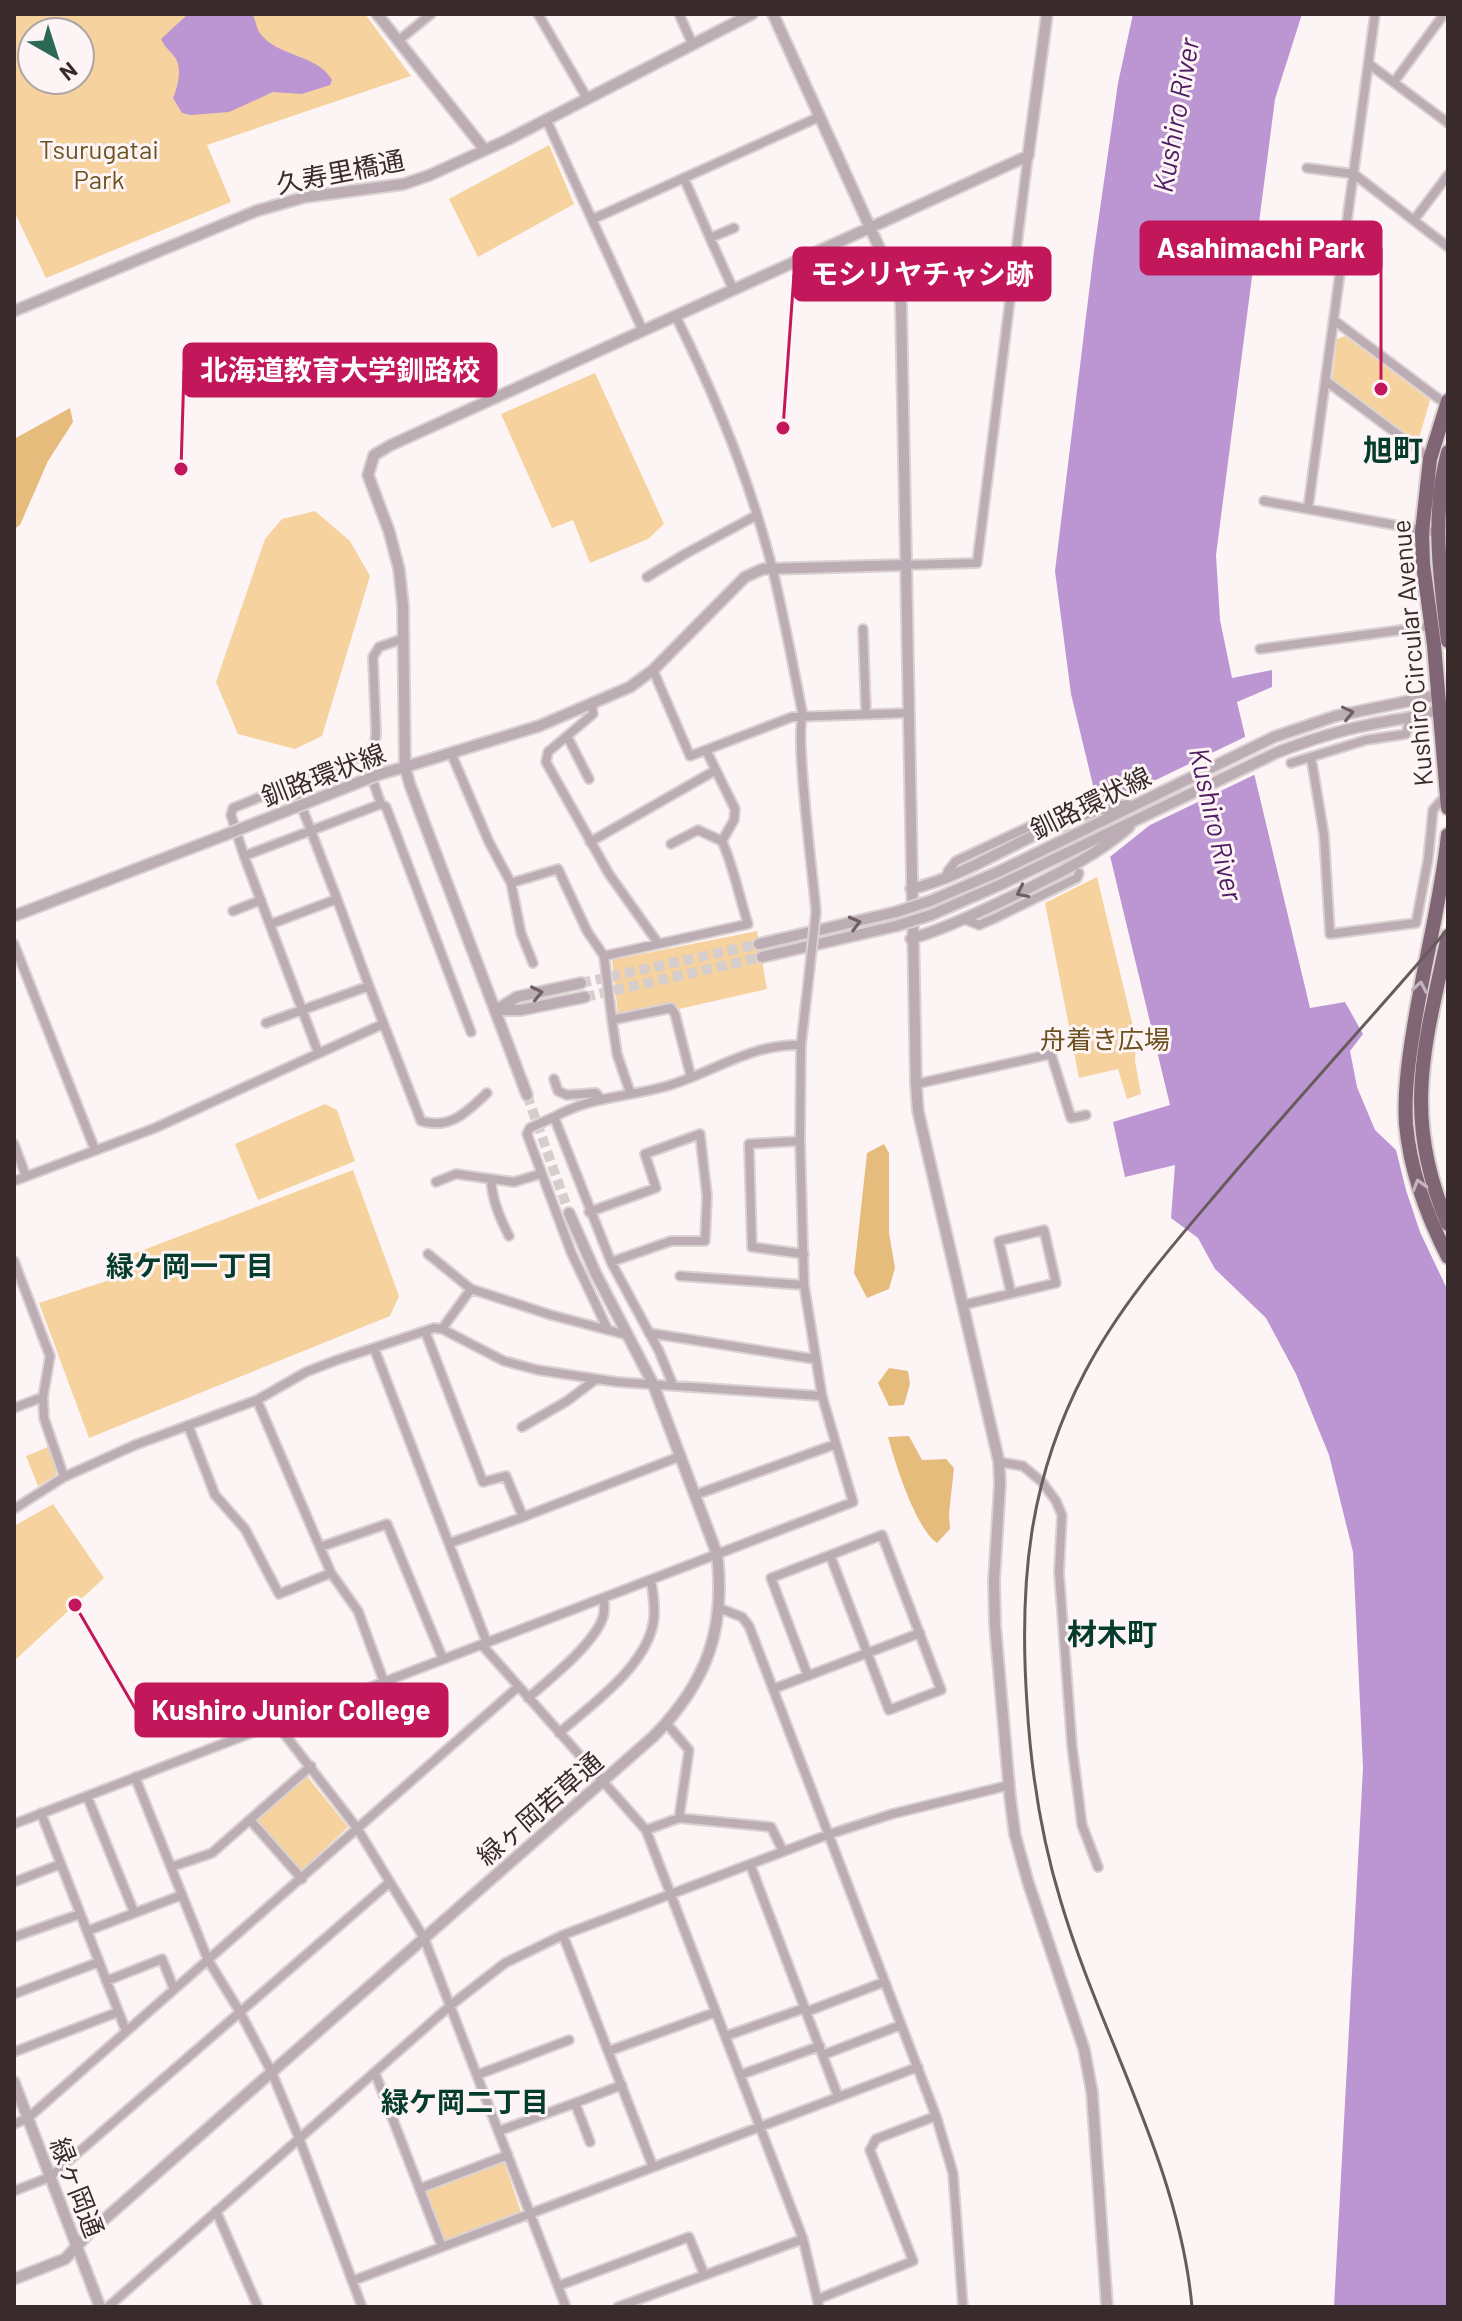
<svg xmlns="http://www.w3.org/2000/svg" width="1462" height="2321" font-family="Barlow,'Noto Sans JP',sans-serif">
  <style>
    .green { fill: #f5d29e; fill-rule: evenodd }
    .forest { fill: #e6bc7c }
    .water { fill: #bc96d2 }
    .pier { fill: #fdf5f5 }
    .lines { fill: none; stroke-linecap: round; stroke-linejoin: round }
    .minor-tunnel { stroke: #d6cdcd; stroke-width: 8; stroke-dasharray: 8 4; stroke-linecap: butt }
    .tertiary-tunnel { stroke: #d6cdcd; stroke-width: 10; stroke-dasharray: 10 5; stroke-linecap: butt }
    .minor-casing { stroke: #dad1d1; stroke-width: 12 }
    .tertiary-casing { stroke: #dad1d1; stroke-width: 14 }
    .trunk-casing { stroke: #dad1d1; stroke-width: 18 }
    .minor { stroke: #bcadb5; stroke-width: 8 }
    .tertiary { stroke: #bcadb5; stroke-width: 10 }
    .trunk { stroke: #806574; stroke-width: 14 }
    .rail { stroke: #675b5c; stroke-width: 3 }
    .minor-bridge-casing { stroke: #dad1d1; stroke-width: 12; stroke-linecap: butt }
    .tertiary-bridge-casing { stroke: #dad1d1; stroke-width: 14; stroke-linecap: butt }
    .minor-bridge { stroke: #bcadb5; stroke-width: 8 }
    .tertiary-bridge { stroke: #bcadb5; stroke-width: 10 }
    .oneway { stroke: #6d5f63 }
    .oneway2 { stroke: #c5b4bb }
    .labels { text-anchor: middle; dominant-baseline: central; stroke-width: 6; stroke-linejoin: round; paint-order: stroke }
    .park-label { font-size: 26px; fill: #6e5121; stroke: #fdf5f5 }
    .street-label { font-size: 26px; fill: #392b2c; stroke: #fdf5f5 }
    .water-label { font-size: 28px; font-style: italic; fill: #4e1d64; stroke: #fdf5f5 }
    .neighbourhood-label { font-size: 28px; font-weight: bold; fill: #053c2e; stroke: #fdf5f5 }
    .quarter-label { font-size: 30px; font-weight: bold; fill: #053c2e; stroke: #fdf5f5 }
    .leader { fill: none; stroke: #c2185b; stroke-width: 3 }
    .callout-dot { fill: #c2185b; stroke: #fdf5f5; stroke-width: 3 }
    .callout { fill: #c2185b; stroke: #c2185b; stroke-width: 3 }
    .callout-label { font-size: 28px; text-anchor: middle; font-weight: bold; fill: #fff }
  </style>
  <rect width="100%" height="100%" fill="#fdf5f5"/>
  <path class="green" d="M 14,14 L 365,14 L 411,76 L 207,145 L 231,202 L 46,278 L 14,211 ZM 32,32 L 80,32 L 80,80 L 32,80 Z
    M 549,145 L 574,204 L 478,257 L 449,199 Z
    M 1345,336 L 1430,400 L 1418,442 L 1332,379 L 1337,339 Z
    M 595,373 L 664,524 L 648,539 L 590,563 L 573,520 L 552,528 L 501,414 Z
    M 315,511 L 350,541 L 370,576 L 322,736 L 295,749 L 238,734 L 216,682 L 265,539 L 282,519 Z
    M 1097,877 L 1136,1039 L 1135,1061 L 1141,1094 L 1127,1099 L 1118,1069 L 1079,1078 L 1045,903 Z
    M 757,931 L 767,989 L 679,1009 L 674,1004 L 618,1014 L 612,960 Z
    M 325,1104 L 337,1110 L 355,1161 L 258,1200 L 235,1144 Z
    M 353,1170 L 399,1296 L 390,1316 L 89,1438 L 39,1303 L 131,1273 L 125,1257 Z
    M 48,1447 L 58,1469 L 55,1476 L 38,1486 L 26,1456 Z
    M 53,1504 L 104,1578 L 14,1661 L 14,1526 Z
    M 307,1776 L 348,1827 L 301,1871 L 256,1821 Z
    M 504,2162 L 521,2212 L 444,2242 L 425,2191 Z"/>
  <path class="forest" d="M 70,408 L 73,422 L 48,461 L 20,525 L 14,529 L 14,439 Z
    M 884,1144 L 889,1153 L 889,1233 L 895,1268 L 889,1289 L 867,1298 L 854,1273 L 867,1153 Z
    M 889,1368 L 908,1371 L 910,1384 L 904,1405 L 889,1406 L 878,1383 Z
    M 909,1436 L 922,1460 L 946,1459 L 954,1468 L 949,1514 L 950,1529 L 937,1543 C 916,1529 895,1463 888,1437 Z"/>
  <path class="water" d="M 188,14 L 252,14 C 256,20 256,26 259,32 C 276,57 318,54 332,80 L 330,85 L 302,94 L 273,92 L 229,112 L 191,115 L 182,113 L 173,98 C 178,86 183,67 174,56 C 169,49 165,48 161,39 Z
    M 1133,14 L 1302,14 L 1275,99 L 1216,555 L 1220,620 L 1232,678 L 1272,670 L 1272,687 L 1237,702 L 1310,1008 L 1345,1002 L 1363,1034 L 1350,1051 L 1357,1087 L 1375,1130 L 1396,1150 L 1406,1190 L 1420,1232 L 1448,1291 L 1448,2307 L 1334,2307 L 1363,1768 L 1353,1552 L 1329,1455 L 1296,1374 L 1266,1318 L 1215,1269 L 1198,1238 L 1171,1218 L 1175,1165 L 1125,1177 L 1113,1122 L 1170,1105 L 1071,694 L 1055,571 L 1094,251 L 1118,83 Z"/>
  <path class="pier" d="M 1249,735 L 1258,773 L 1150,825 L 1106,860 L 1091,800 L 1135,790 Z"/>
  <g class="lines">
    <path class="minor-tunnel" d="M 1063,818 L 1078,867"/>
    <path class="tertiary-tunnel" d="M 581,983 L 759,944
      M 585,997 L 762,957
      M 527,1095 L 569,1213"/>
    <g class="minor-casing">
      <path id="minor" d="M 538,14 L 587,98
        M 679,14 L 692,43
        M 1375,14 L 1308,509 L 1438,533
        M 398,41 L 431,14
        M 1369,64 L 1448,123
        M 1394,82 L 1444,14
        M 546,119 L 643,331
        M 1307,168 L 1354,174 L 1448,247
        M 684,178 L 710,238 L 734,228
        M 593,219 L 819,117
        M 1414,220 L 1448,175
        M 710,238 L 733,289
        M 676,317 C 715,395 750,481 772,567 C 784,616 793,666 803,716 C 794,732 814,883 816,912
        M 1335,321 L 1447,405
        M 1326,381 L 1432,460
        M 1264,501 L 1308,509
        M 906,565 L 977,563 L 1028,156
        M 647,577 L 685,554 L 757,515
        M 863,629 L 866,714
        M 1260,649 L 1431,626
        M 653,670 L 690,756 L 792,717 L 909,713
        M 592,705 L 593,714 L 548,752 L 546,762 L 609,874 L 658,943
        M 567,736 L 589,779
        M 706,750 L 735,809 L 734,820 L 722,841
        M 451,753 L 489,842 L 511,883 L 521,933 L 533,963
        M 364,756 L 381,804
        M 1311,757 L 1324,835 L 1330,934 L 1416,923 L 1428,860 L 1433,810 L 1446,795
        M 1291,763 L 1366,740 L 1406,734 L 1410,717
        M 293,784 L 337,899
        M 590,842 L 716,770
        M 671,844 L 698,830 L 722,841 C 734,868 739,896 748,924 L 604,956 L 612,1020 L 671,1008 L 675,1014 L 691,1077
        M 244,856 L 231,815 L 233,808 L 369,753 L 375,742 L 376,733 L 373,657 L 379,647 L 402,639
        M 945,879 L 948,871 L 956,861 L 1056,814 L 1062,814
        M 511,883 L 558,869 L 587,931 L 604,956
        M 233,911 L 261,900
        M 964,919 L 979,925 L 993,919 L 1077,878 L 1079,873
        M 271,924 L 337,899 L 369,986
        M 14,944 L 95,1150
        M 612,1020 L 617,1054 L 630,1092
        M 266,1023 L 369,986 L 421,1121 C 450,1130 467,1112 487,1093
        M 318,1052 L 244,856 L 381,804 L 386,807 L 471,1032
        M 554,1079 L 558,1091 L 567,1095 L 596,1093 L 600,1098
        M 916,1084 L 1051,1054 L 1071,1118 L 1086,1115
        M 554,1117 C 595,1095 625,1098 667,1086 C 712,1073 752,1043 801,1045
        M 800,1141 L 749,1144 L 752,1247 L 804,1254
        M 14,1144 L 26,1176
        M 491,1179 C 492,1200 500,1218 509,1236
        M 14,1181 L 155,1128 L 383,1024
        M 436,1182 L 456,1174 L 514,1182 L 540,1174
        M 589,1212 L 656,1188 L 645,1154 L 700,1134 L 707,1196 L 705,1241 L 671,1241 L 611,1262
        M 428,1254 L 471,1289 L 551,1315 L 627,1335
        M 14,1261 L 50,1356 L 43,1397 L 44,1418 L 64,1477
        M 680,1276 L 804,1285
        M 963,1305 L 1056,1283 L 1044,1230 L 999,1241 L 1011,1293
        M 442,1329 L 471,1289
        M 608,1330 L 571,1252 L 527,1134 L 530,1128 L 554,1117 L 611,1262 L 659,1351 L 673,1385
        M 425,1331 L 483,1482 L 506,1476 L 523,1517 L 681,1456
        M 649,1333 L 814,1359
        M 374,1348 L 487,1643
        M 257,1400 L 331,1573 L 358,1611 L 384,1682
        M 14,1408 L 43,1397
        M 188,1425 L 215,1495 L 245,1529 L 279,1594 L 331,1573
        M 522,1427 L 567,1401 L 595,1380
        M 999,1462 L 1023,1466 L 1042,1482 L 1056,1501 L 1062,1515 L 1059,1572 L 1072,1746 L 1082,1825 L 1098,1867
        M 695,1495 L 836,1444
        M 14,1509 L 64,1477 L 135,1445 L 257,1400 L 306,1372 L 337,1360 L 434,1328 L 442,1329 L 504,1361 L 538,1370 L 617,1382 L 822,1396
        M 450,1543 L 523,1517
        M 320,1547 L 387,1524 L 443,1659
        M 719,1608 L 742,1617 L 749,1626 L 936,2116 L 953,2173 L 963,2307
        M 482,1645 L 646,1830 L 803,2239 L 819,2307
        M 808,1676 L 771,1578 L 882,1535 L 941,1690 L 889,1710 L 830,1555
        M 773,1689 L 920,1633
        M 528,1698 C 549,1680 595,1643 603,1617 C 605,1611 604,1605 604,1598
        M 276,1723 L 357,1828 L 424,1938 L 566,2307
        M 667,1724 L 689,1750 L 679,1818
        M 559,1733 C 592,1704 649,1665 654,1618 C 655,1605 653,1592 651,1580
        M 135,1777 L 208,1960 L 240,2012 L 272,2073 L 299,2138 L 362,2307
        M 87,1796 L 134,1912
        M 41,1813 L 126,2031
        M 250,1820 L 302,1879
        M 14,1824 L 853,1502 L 822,1396 L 804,1285 L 800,1141 L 801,1045 L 809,975
        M 646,1830 L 679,1818 L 771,1827 L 783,1851
        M 750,1864 L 838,2096
        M 171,1867 L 212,1853 L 311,1766
        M 14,1882 L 61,1864
        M 87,1931 L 182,1895
        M 563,1935 L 653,2167
        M 14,1937 L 80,1914
        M 106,1981 L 162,1959 L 174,1989
        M 14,1994 L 99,1962
        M 806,2012 L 884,1982
        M 726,2036 L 805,2008
        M 609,2051 L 716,2012
        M 14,2052 L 118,2012
        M 823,2055 L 901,2025
        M 375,2073 L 442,2247
        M 477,2075 L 569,2040
        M 740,2075 L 820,2046
        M 14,2124 L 28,2118 L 518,1687
        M 499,2131 L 575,2103
        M 590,2142 L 575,2103 L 622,2085
        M 421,2188 L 508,2155
        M 14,2191 L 50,2177 L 390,1882
        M 216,2211 L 258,2307
        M 352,2281 L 918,2067
        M 558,2286 L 689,2237 L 704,2274
        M 818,2299 L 913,2261 L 870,2150 L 876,2139 L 936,2116
        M 108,2307 L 451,2005 L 505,1963 L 563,1935 L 827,1835 L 892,1814 L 1010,1785
        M 618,2307 L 803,2239"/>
    </g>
    <g class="tertiary-casing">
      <path id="tertiary" d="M 377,14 L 485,150
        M 773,14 L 898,289 L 901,304 L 916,1084 L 918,1111 L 999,1462 L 1000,1484 L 994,1581 L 995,1625 L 1010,1797 L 1015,1835 L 1028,1882 L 1084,2049 L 1092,2092 L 1107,2307
        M 14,311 L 256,211 L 305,197 L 404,184 L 430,175 L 507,140 L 752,14
        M 906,565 L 763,569 L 745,577 L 653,670 L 630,687 L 539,726 L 405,767 L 403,606 L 399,569 L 389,531 L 368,475 L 374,455 L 391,445 L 1028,156 L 1047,14
        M 380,774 L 405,767 L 410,785 L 527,1095
        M 911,889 C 987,871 1050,812 1128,805
        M 930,901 L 998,872 L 1274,737 L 1336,716 L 1438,695
        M 931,915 L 1004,883 L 1278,752 C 1307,741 1337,731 1368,725 C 1395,719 1423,717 1448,706
        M 14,916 L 225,835
        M 911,939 C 949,927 984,910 1019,893 C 1057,874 1096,856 1129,827
        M 759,944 L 896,912
        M 762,957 L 896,926
        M 496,1010 L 517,997 L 581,983
        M 498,1010 L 521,1010 L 585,997
        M 14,2082 L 100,2307
        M 14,2279 L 65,2259 L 91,2231 L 654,1736 C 707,1682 726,1629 717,1554 L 653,1384 L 596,1274 L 569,1213"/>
    </g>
    <g class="trunk-casing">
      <path id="trunk" d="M 1448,401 L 1430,459 L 1422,532 L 1423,564 L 1434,645 L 1448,808
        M 1448,452 C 1431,514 1440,578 1448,641
        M 1448,835 C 1441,902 1423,966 1413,1033 C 1408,1063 1404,1093 1406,1124 C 1410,1170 1427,1216 1448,1257
        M 1448,936 C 1425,1045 1401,1115 1448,1224"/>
    </g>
    <use href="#minor" class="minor"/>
    <use href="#tertiary" class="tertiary"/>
    <use href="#trunk" class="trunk"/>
    <path class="rail" d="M 1192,2307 C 1179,2164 1101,2037 1061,1902 C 1041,1837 1031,1772 1027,1704 C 1019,1584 1028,1480 1085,1372 C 1121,1303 1173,1245 1223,1186 C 1297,1099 1374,1015 1448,929"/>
    <g class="minor-bridge-casing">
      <path id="minor-bridge" d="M 809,975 L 816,912"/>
    </g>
    <g class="tertiary-bridge-casing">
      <path id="tertiary-bridge" d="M 225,835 L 380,774
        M 896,912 L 930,901
        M 896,926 L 931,915"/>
    </g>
    <use href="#minor-bridge" class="minor-bridge"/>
    <use href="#tertiary-bridge" class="tertiary-bridge"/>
  </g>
  <defs><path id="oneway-chevron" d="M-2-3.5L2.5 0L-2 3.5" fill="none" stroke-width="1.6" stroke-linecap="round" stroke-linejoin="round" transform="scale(2)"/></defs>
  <g class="oneway">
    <use href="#oneway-chevron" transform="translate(1348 713) rotate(-13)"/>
    <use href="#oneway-chevron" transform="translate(1022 892) rotate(154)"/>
    <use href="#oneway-chevron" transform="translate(855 923) rotate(-14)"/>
    <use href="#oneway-chevron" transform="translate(537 993) rotate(-12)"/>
  </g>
  <g class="oneway2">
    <use href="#oneway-chevron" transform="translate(1420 987) rotate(-80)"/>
    <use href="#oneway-chevron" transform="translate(1419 1185) rotate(-106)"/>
  </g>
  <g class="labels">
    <g class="park-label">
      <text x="99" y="148">Tsurugatai<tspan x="99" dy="30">Park</tspan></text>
      <text x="1105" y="1038">舟着き広場</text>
    </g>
    <g class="street-label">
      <text transform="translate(340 171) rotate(-11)">久寿里橋通</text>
      <text transform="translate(1411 653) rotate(-95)">Kushiro Circular Avenue</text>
      <text transform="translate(323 774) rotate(-21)">釧路環状線</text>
      <text transform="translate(1090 802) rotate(-26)">釧路環状線</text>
      <text transform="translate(539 1808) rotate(-41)">緑ヶ岡若草通</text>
      <text transform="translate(78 2187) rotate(69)">緑ヶ岡通</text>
    </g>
    <g class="water-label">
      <text transform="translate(1175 115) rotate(-80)">Kushiro River</text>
      <text transform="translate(1217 824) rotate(77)">Kushiro River</text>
    </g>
    <g class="neighbourhood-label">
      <text x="190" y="1265">緑ケ岡一丁目</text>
      <text x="465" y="2101">緑ケ岡二丁目</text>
    </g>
    <g class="quarter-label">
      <text x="1393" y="449">旭町</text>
      <text x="1112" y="1633">材木町</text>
    </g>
  </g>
  <path class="leader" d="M1381 389L1381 248M783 428L794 274M181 469L184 370M75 1605L136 1710"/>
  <g class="callout-dot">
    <circle cx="1381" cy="389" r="8"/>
    <circle cx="783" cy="428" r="8"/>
    <circle cx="181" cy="469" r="8"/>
    <circle cx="75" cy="1605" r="8"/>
  </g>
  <g class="callout">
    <rect x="1141" y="222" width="240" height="52" rx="8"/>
    <rect x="794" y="248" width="256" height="52" rx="8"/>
    <rect x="184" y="344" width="312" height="52" rx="8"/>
    <rect x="136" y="1684" width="311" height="52" rx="8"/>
  </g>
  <g class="callout-label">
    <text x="1261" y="258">Asahimachi Park</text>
    <text x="922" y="284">モシリヤチャシ跡</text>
    <text x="340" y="380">北海道教育大学釧路校</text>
    <text x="291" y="1720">Kushiro Junior College</text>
  </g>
  <rect width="1462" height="2321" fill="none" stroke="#392b2c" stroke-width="32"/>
  <g transform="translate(56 56) rotate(141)"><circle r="38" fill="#fdf5f5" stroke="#afa4a5" stroke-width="2"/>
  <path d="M0-6L14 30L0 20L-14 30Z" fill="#2b6956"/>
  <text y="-12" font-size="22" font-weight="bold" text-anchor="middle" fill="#392b2c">N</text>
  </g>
</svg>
